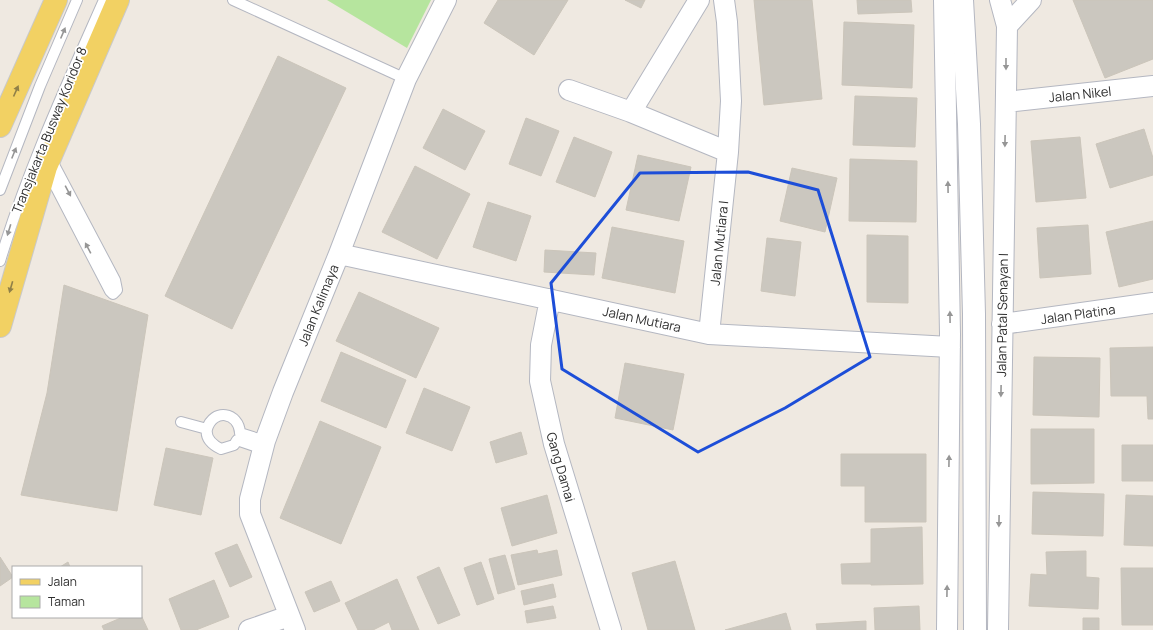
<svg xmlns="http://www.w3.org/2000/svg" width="1153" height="630" font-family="Manrope,sans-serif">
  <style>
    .green { fill: #b6e59e }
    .building { fill: #cbc7bf; stroke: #cbc5ba }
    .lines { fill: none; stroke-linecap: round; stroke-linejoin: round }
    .lane-casing { stroke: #b4b7c1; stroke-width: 12 }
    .street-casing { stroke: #b4b7c1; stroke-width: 22 }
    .secondary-casing { stroke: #b4b7c1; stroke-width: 24 }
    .primary-casing { stroke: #c9c9c9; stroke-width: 24 }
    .lane { stroke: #fff; stroke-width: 10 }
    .street { stroke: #fff; stroke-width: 20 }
    .secondary { stroke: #fff; stroke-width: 22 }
    .primary { stroke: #f2d163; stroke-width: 22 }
    .oneway { fill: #969696 }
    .oneway2 { fill: #908048 }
    .marked { fill: none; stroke: #1d4ed8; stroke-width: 3; stroke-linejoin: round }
    .labels { text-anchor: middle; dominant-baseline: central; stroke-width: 3.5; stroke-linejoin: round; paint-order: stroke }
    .street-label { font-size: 13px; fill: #2e2e2e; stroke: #fff }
  </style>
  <rect width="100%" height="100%" fill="#efe9e1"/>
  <path class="green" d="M 327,0 L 431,0 L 407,48 Z"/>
  <path class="building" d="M 498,0 L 568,0 L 534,55 L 484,23 Z
    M 625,0 L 645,0 L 641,8 Z
    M 754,0 L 812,0 L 822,99 L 764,105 Z
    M 857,0 L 911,0 L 912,12 L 858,14 Z
    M 1073,0 L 1153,0 L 1153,59 L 1105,78 Z
    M 844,22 L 914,25 L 912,88 L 842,85 Z
    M 278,56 L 346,88 L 232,329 L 165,296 Z
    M 855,96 L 917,98 L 915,147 L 853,145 Z
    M 443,109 L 485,131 L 465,170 L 423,148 Z
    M 526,118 L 559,131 L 541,176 L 509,164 Z
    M 1144,129 L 1153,158 L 1153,175 L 1110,188 L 1096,144 Z
    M 574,137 L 612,152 L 595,197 L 556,182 Z
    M 1080,137 L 1086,198 L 1036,202 L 1031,141 Z
    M 638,155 L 691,167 L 679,221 L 626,210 Z
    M 850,159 L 917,161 L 916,222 L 849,221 Z
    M 415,166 L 470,194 L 437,259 L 382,232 Z
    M 792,168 L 837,178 L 825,232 L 780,221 Z
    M 488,202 L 531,216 L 516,261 L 473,247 Z
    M 1153,221 L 1153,279 L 1119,287 L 1106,232 Z
    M 1088,225 L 1091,274 L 1040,278 L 1037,228 Z
    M 612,227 L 684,241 L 675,293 L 602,278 Z
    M 867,235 L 908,236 L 908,303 L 867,302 Z
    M 767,238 L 801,242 L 795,296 L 761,291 Z
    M 545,250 L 596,253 L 594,275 L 544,272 Z
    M 64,285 L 148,315 L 117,511 L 21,495 L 47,393 Z
    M 359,292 L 439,328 L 416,378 L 336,341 Z
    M 1153,347 L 1153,419 L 1148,419 L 1147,396 L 1111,396 L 1110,348 Z
    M 341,352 L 406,380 L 386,428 L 321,401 Z
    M 1034,357 L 1100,358 L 1099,417 L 1033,415 Z
    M 625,363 L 684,374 L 673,430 L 615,418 Z
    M 424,388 L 470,407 L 452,451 L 406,433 Z
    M 320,421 L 381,447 L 341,544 L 280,518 Z
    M 1031,429 L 1094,429 L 1094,483 L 1031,484 Z
    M 521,432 L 527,454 L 496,463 L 490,442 Z
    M 1122,445 L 1153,445 L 1153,481 L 1122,481 Z
    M 166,448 L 213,458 L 201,515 L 154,505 Z
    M 841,454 L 926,454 L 926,522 L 865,522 L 865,486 L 841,486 Z
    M 1033,492 L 1104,494 L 1103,536 L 1032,534 Z
    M 547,495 L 557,533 L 512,546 L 501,508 Z
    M 1126,495 L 1153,496 L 1153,546 L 1124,545 Z
    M 922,527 L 923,584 L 871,585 L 871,584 L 842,584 L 841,564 L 871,563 L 871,529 Z
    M 237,544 L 252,577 L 230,587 L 215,553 Z
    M 537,550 L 538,554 L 557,550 L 562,575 L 518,585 L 511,555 Z
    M 1086,551 L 1086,577 L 1099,578 L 1098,609 L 1029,606 L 1031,574 L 1047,575 L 1046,552 Z
    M 505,555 L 515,589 L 498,594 L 489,559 Z
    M 0,557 L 13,577 L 0,586 Z
    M 675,561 L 695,630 L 648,630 L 632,573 Z
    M 68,562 L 70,567 L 60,567 Z
    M 481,562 L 494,599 L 477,605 L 464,568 Z
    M 439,567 L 460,615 L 438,624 L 417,577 Z
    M 1121,568 L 1153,568 L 1153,625 L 1122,625 Z
    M 397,579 L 419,630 L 392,630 L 389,622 L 373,630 L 358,630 L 345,603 Z
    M 214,580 L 229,617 L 196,630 L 181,630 L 169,599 Z
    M 331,581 L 340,601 L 314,612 L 305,592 Z
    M 553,584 L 556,597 L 524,605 L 521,591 Z
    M 553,606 L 556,618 L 527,623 L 525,611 Z
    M 919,606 L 920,630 L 875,630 L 874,608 Z
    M 786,613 L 791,630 L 725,630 Z
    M 141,615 L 148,630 L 104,630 L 102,626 L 123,617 L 141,617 Z
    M 1083,618 L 1099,618 L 1099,630 L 1083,630 Z
    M 866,621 L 866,630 L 817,630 L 816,624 Z"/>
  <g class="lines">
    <g class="lane-casing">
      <path id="lane" d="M 233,0 L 406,79
        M 47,170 L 110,291 L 113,294 L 117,290 L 115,280 L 51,159
        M 0,190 L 40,86 L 77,0
        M 0,261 C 27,171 66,86 104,0
        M 181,422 L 207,429 C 205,439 213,445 221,449 L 234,445 L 237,440 L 263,449
        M 207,429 C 213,408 239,412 240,433 L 265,441"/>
    </g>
    <g class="street-casing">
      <path id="street" d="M 724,0 L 727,22 L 731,101 L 728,152
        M 944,0 L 950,334 L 947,630
        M 1007,26 L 1031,0
        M 569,90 L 631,112 L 728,152 L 709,334
        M 1006,102 L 1153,86
        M 631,112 L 699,0
        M 339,254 L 709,334 L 950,347
        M 550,299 L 541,345 L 540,381 L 554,444 L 611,630
        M 1002,324 L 1153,303
        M 249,630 L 289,616
        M 295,630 L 250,514 L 250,499 L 265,441 L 283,392 L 339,254 L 406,79 L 446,0
        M 998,630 L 1007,26 L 1000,0"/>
    </g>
    <g class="secondary-casing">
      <path id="secondary" d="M 962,0 L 969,124 L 974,314 L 975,630"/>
    </g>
    <g class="primary-casing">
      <path id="primary" d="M 0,126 L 56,0
        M 0,326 L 46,167 L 118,0"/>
    </g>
    <use href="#lane" class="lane"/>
    <use href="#street" class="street"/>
    <use href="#secondary" class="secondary"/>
    <use href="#primary" class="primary"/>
  </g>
  <defs><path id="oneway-solid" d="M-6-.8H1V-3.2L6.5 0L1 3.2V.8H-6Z"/></defs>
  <g class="oneway">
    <use href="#oneway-solid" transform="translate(63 33) rotate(-67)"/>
    <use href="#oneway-solid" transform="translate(1006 64) rotate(90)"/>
    <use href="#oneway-solid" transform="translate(1005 141) rotate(91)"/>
    <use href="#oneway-solid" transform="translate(14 153) rotate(-68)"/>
    <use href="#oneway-solid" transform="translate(948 187) rotate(-91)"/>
    <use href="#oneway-solid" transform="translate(68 191) rotate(62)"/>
    <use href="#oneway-solid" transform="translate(9 230) rotate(107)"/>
    <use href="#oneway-solid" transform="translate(88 248) rotate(-118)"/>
    <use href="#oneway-solid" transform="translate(950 317) rotate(-91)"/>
    <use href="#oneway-solid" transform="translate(1001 391) rotate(91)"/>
    <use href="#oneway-solid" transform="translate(949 461) rotate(-89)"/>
    <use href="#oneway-solid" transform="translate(999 521) rotate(91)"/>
    <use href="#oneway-solid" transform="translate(947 591) rotate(-89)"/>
  </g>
  <g class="oneway2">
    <use href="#oneway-solid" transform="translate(16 91) rotate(-66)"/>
    <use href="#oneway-solid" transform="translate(11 287) rotate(106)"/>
  </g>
  <path class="marked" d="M 748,172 L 818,190 L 870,357 L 785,408 L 698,452 L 562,369 L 551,283 L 640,173 Z"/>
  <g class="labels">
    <g class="street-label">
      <text transform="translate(1080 94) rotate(-6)">Jalan Nikel</text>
      <text transform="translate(49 130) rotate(-68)">Transjakarta Busway Koridor 8</text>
      <text transform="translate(719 243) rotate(-84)">Jalan Mutiara I</text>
      <text transform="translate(318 305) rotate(-68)">Jalan Kalimaya</text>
      <text transform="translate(1078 314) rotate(-8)">Jalan Platina</text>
      <text transform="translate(1002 315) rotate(-89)">Jalan Patal Senayan I</text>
      <text transform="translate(642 319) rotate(12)">Jalan Mutiara</text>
      <text transform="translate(561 467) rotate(74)">Gang Damai</text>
    </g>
  </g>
  <rect x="12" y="566" width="130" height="52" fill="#ffffff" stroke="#ababab"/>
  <rect x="20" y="579" width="20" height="6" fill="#f2d163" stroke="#ababab"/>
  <text x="48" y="586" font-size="12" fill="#2e2e2e">Jalan</text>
  <rect x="20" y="596" width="20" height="12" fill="#b6e59e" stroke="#ababab"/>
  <text x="48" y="606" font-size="12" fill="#2e2e2e">Taman</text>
</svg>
